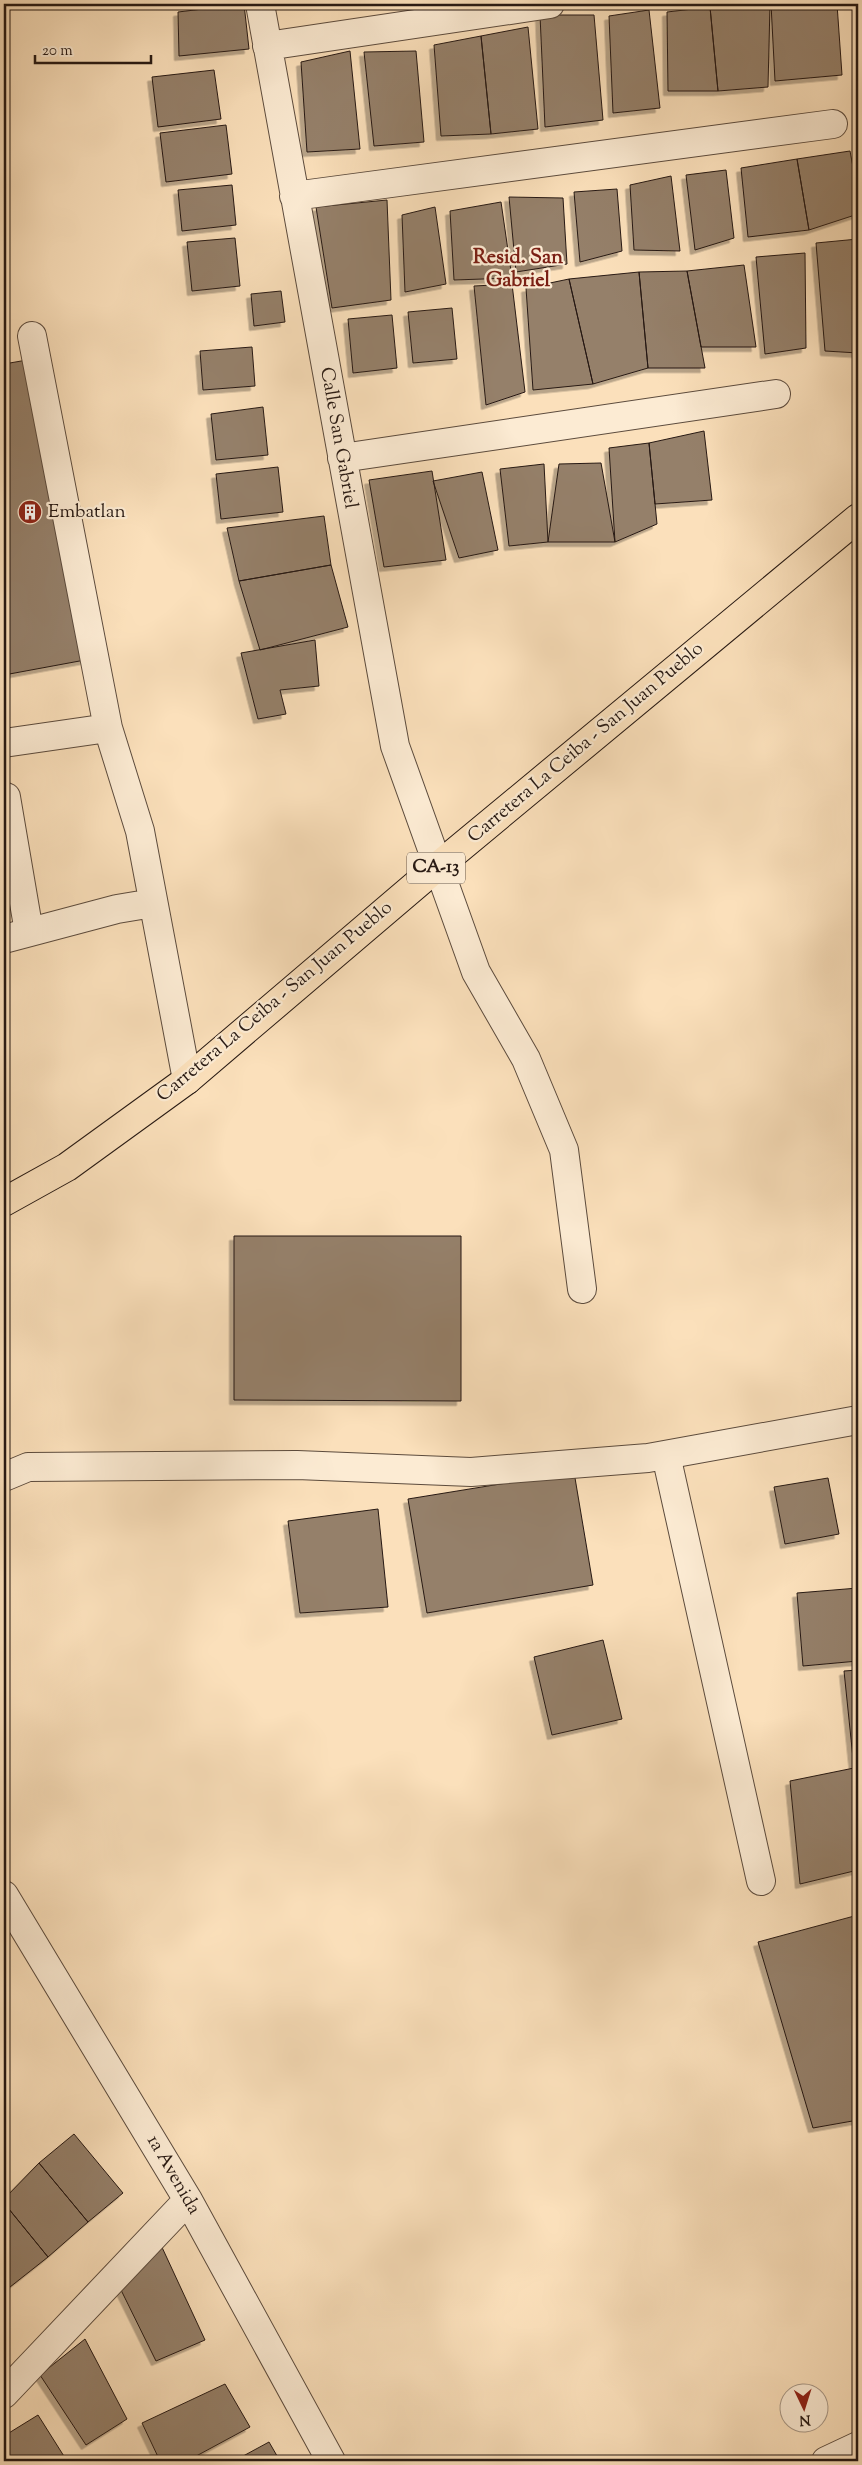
<svg xmlns="http://www.w3.org/2000/svg" width="862" height="2465" font-family="'Sorts Mill Goudy',serif">
  <style>
    .building { fill: #95806a; stroke: #271913; filter: url(#shadow) }
    .lines { fill: none; stroke-linecap: round; stroke-linejoin: round }
    .minor-casing { stroke: #5c4b3d; stroke-width: 30 }
    .major-casing { stroke: #271913; stroke-width: 30 }
    .minor { stroke: #fcebd3; stroke-width: 28 }
    .major { stroke: #fbe0bb; stroke-width: 28 }
    .labels { text-anchor: middle; dominant-baseline: central; stroke-width: 4.5; stroke-linejoin: round; paint-order: stroke }
    .shield { fill: #fcebd3; stroke: #67584d; stroke-width: 1 }
    .shield-label { font-size: 18px; font-weight: bold; fill: #271913 }
    .street-label { font-size: 19px; fill: #271913; stroke: #fcebd3 }
    .poi-label { font-size: 19px; fill: #271913; stroke: #fcebd3; text-anchor: start }
    .neighbourhood-label { font-size: 20px; font-weight: bold; fill: #7a1f14; stroke: #fcebd3 }
  </style>
  <defs>
    <filter id="shadow"><feDropShadow dx="-4.5" dy="4.5" stdDeviation="0" flood-color="#0004"/></filter>
  </defs>
  <rect width="100%" height="100%" fill="#fbe0bb"/>
  <filter id="stains"><feTurbulence type="fractalNoise" baseFrequency=".004" numOctaves="4"/><feColorMatrix values="0 0 0 0 .2 0 0 0 0 .09 0 0 0 0 .02 0 0 0 .5 -.17"/></filter>
  <radialGradient id="worn" r=".72"><stop offset=".6" stop-color="#630" stop-opacity="0"/><stop offset="1" stop-color="#630" stop-opacity=".3"/></radialGradient>
  <path class="building" d="M 244,4 L 249,49 L 179,56 L 178,12 Z
    M 742,4 L 770,4 L 768,87 L 718,91 L 710,7 Z
    M 771,4 L 837,4 L 842,75 L 775,81 Z
    M 710,7 L 718,91 L 668,91 L 667,12 Z
    M 649,10 L 660,108 L 613,113 L 609,16 Z
    M 540,15 L 594,15 L 603,120 L 545,127 Z
    M 528,27 L 538,129 L 491,134 L 481,36 Z
    M 481,36 L 491,134 L 441,136 L 434,45 Z
    M 350,51 L 360,149 L 307,152 L 301,62 Z
    M 416,51 L 424,142 L 374,146 L 364,52 Z
    M 214,70 L 221,119 L 158,127 L 152,77 Z
    M 226,125 L 232,174 L 166,182 L 160,133 Z
    M 850,151 L 858,194 L 858,214 L 809,230 L 797,159 Z
    M 797,159 L 809,230 L 748,237 L 741,168 Z
    M 726,170 L 734,238 L 695,250 L 686,175 Z
    M 671,176 L 680,251 L 634,250 L 630,185 Z
    M 232,185 L 236,225 L 182,231 L 178,190 Z
    M 617,189 L 622,251 L 580,262 L 574,192 Z
    M 509,197 L 563,198 L 567,264 L 516,272 Z
    M 387,200 L 391,300 L 332,308 L 316,207 Z
    M 501,202 L 512,278 L 454,280 L 450,211 Z
    M 435,207 L 446,284 L 405,292 L 402,215 Z
    M 235,238 L 240,286 L 192,291 L 187,242 Z
    M 858,239 L 858,353 L 825,351 L 816,243 Z
    M 805,253 L 806,348 L 765,354 L 756,257 Z
    M 744,265 L 756,347 L 701,347 L 687,271 Z
    M 687,271 L 705,368 L 648,368 L 639,272 Z
    M 639,272 L 648,368 L 593,384 L 569,279 Z
    M 569,279 L 593,384 L 533,390 L 526,288 Z
    M 512,284 L 525,392 L 486,405 L 474,286 Z
    M 281,291 L 285,322 L 254,326 L 251,294 Z
    M 452,308 L 457,359 L 413,363 L 408,312 Z
    M 392,315 L 397,368 L 353,373 L 348,319 Z
    M 252,347 L 255,386 L 203,390 L 200,351 Z
    M 27,360 L 85,660 L 4,675 L 4,364 Z
    M 263,407 L 268,455 L 216,460 L 211,414 Z
    M 704,431 L 712,500 L 655,504 L 649,443 Z
    M 649,443 L 657,524 L 615,542 L 609,448 Z
    M 601,463 L 615,542 L 548,542 L 559,464 Z
    M 544,464 L 548,542 L 509,546 L 500,469 Z
    M 278,467 L 283,512 L 221,519 L 216,474 Z
    M 432,471 L 446,560 L 384,567 L 369,480 Z
    M 482,472 L 498,550 L 459,558 L 433,481 Z
    M 324,516 L 331,565 L 239,581 L 227,528 Z
    M 331,565 L 348,627 L 260,650 L 239,581 Z
    M 315,640 L 319,686 L 280,690 L 286,714 L 258,719 L 241,653 Z
    M 234,1236 L 461,1236 L 461,1401 L 234,1400 Z
    M 574,1472 L 593,1585 L 427,1613 L 408,1499 Z
    M 828,1478 L 839,1534 L 785,1544 L 774,1487 Z
    M 378,1509 L 388,1607 L 300,1613 L 288,1521 Z
    M 858,1588 L 858,1661 L 803,1666 L 797,1593 Z
    M 603,1640 L 622,1719 L 552,1735 L 534,1657 Z
    M 858,1670 L 858,1870 L 800,1884 L 790,1781 L 854,1768 L 844,1671 Z
    M 858,1915 L 858,2120 L 813,2128 L 758,1942 Z
    M 74,2134 L 123,2193 L 88,2222 L 39,2163 Z
    M 39,2163 L 88,2222 L 48,2257 L 4,2203 L 4,2199 Z
    M 4,2203 L 48,2257 L 5,2291 L 4,2289 Z
    M 160,2243 L 205,2340 L 156,2361 L 120,2288 Z
    M 85,2339 L 127,2419 L 86,2445 L 40,2375 Z
    M 225,2384 L 250,2427 L 187,2461 L 160,2461 L 142,2423 Z
    M 38,2415 L 67,2461 L 5,2461 L 4,2436 Z
    M 269,2442 L 280,2461 L 234,2461 Z"/>
  <g class="lines">
    <g class="minor-casing">
      <path id="minor" d="M 260,4 L 395,746 L 476,972 L 526,1059 L 564,1150 L 582,1289
        M 267,46 L 550,4
        M 294,196 L 833,124
        M 32,336 L 108,728 L 140,831 L 187,1080
        M 342,458 L 776,394
        M 4,743 L 108,728
        M 6,797 L 29,932
        M 4,939 L 117,909 L 153,903
        M 666,1455 L 761,1881
        M 4,1477 L 28,1467 L 297,1465 L 471,1472 L 648,1458 L 858,1420
        M 4,1895 L 188,2200 L 331,2461
        M 4,2394 L 188,2200
        M 826,2461 L 858,2446"/>
    </g>
    <g class="major-casing">
      <path id="major" d="M 4,1202 L 67,1167 L 187,1080 L 437,867 L 858,518"/>
    </g>
    <use href="#minor" class="minor"/>
    <use href="#major" class="major"/>
  </g>
  <defs>
    <g id="building-disc" transform="scale(1.25)"><circle r="9.5" fill="#8f2418" stroke="#fcebd3"/><path d="M-4-6H4V6H1V3H-1V6H-4ZM-2.5-4.3h1.7v1.8h-1.7ZM.8-4.3h1.7v1.8H.8ZM-2.5-1h1.7V.8h-1.7ZM.8-1h1.7V.8H.8Z" fill="#fff"/></g>
  </defs>
  <g fill-rule="evenodd">
    <use href="#building-disc" x="30" y="512"/>
  </g>
  <g class="labels">
    <rect class="shield" x="407" y="852.5" width="58" height="31" rx="4"/>
    <g class="shield-label">
      <text x="436" y="868">CA-13</text>
    </g>
    <g class="street-label">
      <text transform="translate(338 438) rotate(80)">Calle San Gabriel</text>
      <text transform="translate(586 743) rotate(-40)">Carretera La Ceiba - San Juan Pueblo</text>
      <text transform="translate(275 1002) rotate(-40)">Carretera La Ceiba - San Juan Pueblo</text>
      <text transform="translate(173 2175) rotate(60)">1a Avenida</text>
    </g>
    <g class="poi-label">
      <text x="48" y="512">Embatlan</text>
    </g>
    <g class="neighbourhood-label">
      <text x="518" y="258">Resid. San<tspan x="518" dy="23">Gabriel</tspan></text>
    </g>
  </g>
  <rect width="862" height="2465" fill="none" stroke="#fbe0bb" stroke-width="20"/>
  <rect x="5" y="5" width="852" height="2455" fill="none" stroke="#271913" stroke-width="2.5"/>
  <rect x="10" y="10" width="842" height="2445" fill="none" stroke="#271913"/>
  <g transform="translate(804 2408) rotate(176)"><circle r="24" fill="#fcebd3" stroke="#a79786"/>
  <path d="M0-4L9 19L0 12L-9 19Z" fill="#8f2418"/>
  <text y="-8" font-size="14" font-weight="bold" text-anchor="middle" fill="#271913">N</text>
  </g>
  <path d="M35 55v8h116v-8" fill="none" stroke="#271913" stroke-width="2.5"/>
  <text x="42" y="55" font-size="15" fill="#271913" stroke="#fcebd3" stroke-width="4" paint-order="stroke">20 m</text>
  <rect width="100%" height="100%" filter="url(#stains)"/>
  <rect width="100%" height="100%" fill="url(#worn)"/>
</svg>
